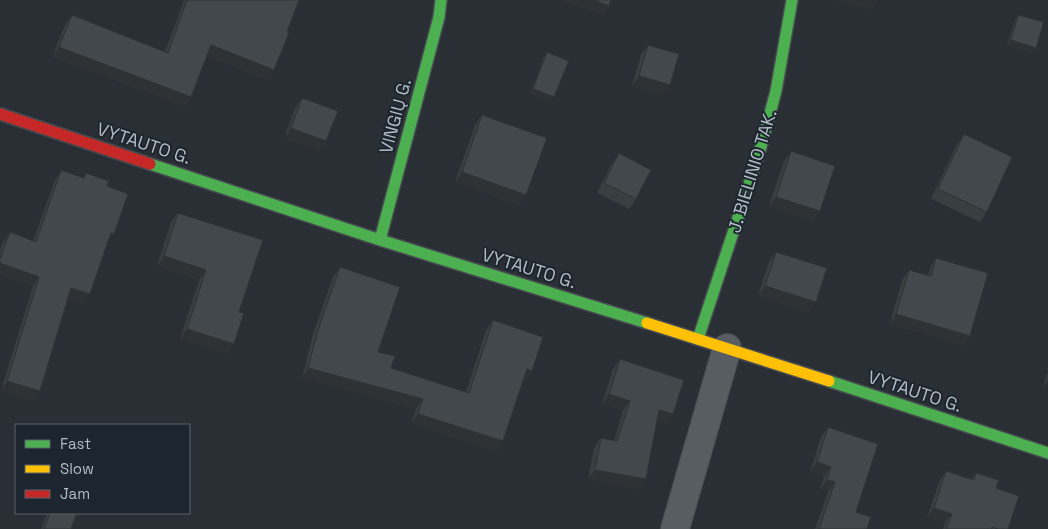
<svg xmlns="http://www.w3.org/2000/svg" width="1048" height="529" font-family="'Space Grotesk',sans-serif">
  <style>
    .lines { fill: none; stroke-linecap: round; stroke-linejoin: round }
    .street-casing { stroke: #464b4f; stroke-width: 30 }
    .fast-casing { stroke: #464b4f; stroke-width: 14 }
    .slow-casing { stroke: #464b4f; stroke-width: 14 }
    .jam-casing { stroke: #464b4f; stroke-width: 14 }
    .street { stroke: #585d62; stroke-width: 28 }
    .fast { stroke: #4caf50; stroke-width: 11 }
    .slow { stroke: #ffc107; stroke-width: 11 }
    .jam { stroke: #c62828; stroke-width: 11 }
    .wall { fill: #393e41 }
    .shaded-wall { fill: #2e3235 }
    .building { fill: #42484c; stroke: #2e3235 }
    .labels { text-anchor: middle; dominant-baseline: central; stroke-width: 4; stroke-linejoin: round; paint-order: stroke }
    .street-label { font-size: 18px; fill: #b2bcc5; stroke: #1d262e }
  </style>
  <rect width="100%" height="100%" fill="#292f34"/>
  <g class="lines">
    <g class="street-casing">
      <path id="street" d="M 675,529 L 727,348"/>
    </g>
    <g class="fast-casing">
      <path id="fast" d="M 150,164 L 380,240 L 647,323
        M 380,240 L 439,17 L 441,0
        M 698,339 L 759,154 L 776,91 L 792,0
        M 829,381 L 1048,453"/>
    </g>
    <g class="slow-casing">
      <path id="slow" d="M 647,323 L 829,381"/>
    </g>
    <g class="jam-casing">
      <path id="jam" d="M 0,114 L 150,164"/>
    </g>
    <use href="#street" class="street"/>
    <use href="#fast" class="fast"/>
    <use href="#slow" class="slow"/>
    <use href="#jam" class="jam"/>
  </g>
  <path class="wall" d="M 184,0 L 299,0 L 287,32 L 274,70 L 268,80 L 207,56 L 191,97 L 185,106 L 52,57 L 65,25 L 72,15 L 165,52 Z
    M 1018,15 L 1036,48 L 1032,53 L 1007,46 L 1015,20 Z
    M 648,45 L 663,95 L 632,86 L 641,55 Z
    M 547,52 L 551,102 L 530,94 L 544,57 Z
    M 302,98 L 320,151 L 284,138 L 295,108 Z
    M 482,115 L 526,195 L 519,205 L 455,182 L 475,125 Z
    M 964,134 L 987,212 L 980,222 L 931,199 L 957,144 Z
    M 791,151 L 820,211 L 813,221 L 769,206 L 784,161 Z
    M 619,153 L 636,199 L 629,209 L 597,193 L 612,163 Z
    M 61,170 L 83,178 L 86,173 L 107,186 L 107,244 L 83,304 L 68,299 L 40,391 L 33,401 L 1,391 L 33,286 L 0,275 L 0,250 L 3,242 L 10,232 L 33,241 L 55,180 Z
    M 178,213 L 239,312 L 228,354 L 180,339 L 199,280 L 157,266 L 171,222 Z
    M 776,252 L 809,312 L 758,296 L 769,261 Z
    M 936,258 L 970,336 L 964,345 L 890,324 L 902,280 L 909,270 L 928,275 L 930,268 Z
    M 340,267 L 378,352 L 391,368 L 466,392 L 486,330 L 493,320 L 532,371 L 525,381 L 523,380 L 503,441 L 496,451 L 411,423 L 416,409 L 302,378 L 313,334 L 333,277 Z
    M 620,359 L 666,424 L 657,421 L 639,489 L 588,479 L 594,448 L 601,438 L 614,441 L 623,410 L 602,404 L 613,369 Z
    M 1048,372 L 1048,388 L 1043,387 Z
    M 828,427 L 856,512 L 867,529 L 815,529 L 828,492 L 820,489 L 824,477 L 810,472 L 821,437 Z
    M 946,471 L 971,479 L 976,473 L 996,488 L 1008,529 L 943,529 L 945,523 L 927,517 L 940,480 Z
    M 47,513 L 77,513 L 71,529 L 41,529 Z"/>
  <path class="shaded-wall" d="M 558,0 L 593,0 L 609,6 L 603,15 Z
    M 831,0 L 879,0 L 872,10 Z
    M 1011,40 L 1036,48 L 1032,53 L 1007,46 Z
    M 211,45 L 274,70 L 268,80 L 204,55 Z
    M 59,47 L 191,97 L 185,106 L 52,57 Z
    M 639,76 L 670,85 L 663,95 L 632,86 Z
    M 533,89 L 554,97 L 551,102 L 530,94 Z
    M 291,128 L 326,141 L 320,151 L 284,138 Z
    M 462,172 L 526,195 L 519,205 L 455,182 Z
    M 776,197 L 820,211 L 813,221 L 769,206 Z
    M 111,233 L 114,234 L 107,244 Z
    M 164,256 L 206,270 L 199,280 L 157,266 Z
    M 0,263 L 39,277 L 33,286 L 0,275 Z
    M 765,286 L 816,302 L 809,312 L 758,296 Z
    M 71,288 L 90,294 L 83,304 L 64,297 Z
    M 896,314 L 970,336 L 964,345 L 890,324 Z
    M 187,329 L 234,344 L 228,354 L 180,339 Z
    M 308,368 L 423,399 L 416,409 L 302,378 Z
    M 527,369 L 532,371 L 525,381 L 520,379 Z
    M 1048,380 L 1048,388 L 1043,387 Z
    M 7,381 L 40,391 L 33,401 L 1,391 Z
    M 609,394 L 630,401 L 623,410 L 602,404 Z
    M 659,410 L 673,414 L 666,424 L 652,420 Z
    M 418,414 L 503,441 L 496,451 L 411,423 Z
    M 817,462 L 831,467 L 824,477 L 810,472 Z
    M 595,470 L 646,479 L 639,489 L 588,479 Z
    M 827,480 L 835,482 L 828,492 L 820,489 Z
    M 934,508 L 952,514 L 945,523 L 927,517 Z"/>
  <path class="building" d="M 187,0 L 299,0 L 287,32 L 289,33 L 274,70 L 211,45 L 191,97 L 59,47 L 72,15 L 168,53 Z
    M 593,0 L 611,0 L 609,6 Z
    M 1018,15 L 1044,22 L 1036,48 L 1011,40 Z
    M 648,45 L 679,54 L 670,85 L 639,76 Z
    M 547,52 L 569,61 L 554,97 L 533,89 Z
    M 302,98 L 338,111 L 326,141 L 291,128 Z
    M 482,115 L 547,138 L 526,195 L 462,172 Z
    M 964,134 L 1012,157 L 987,212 L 938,189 Z
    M 791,151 L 835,166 L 820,211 L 776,197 Z
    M 619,153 L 651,170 L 636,199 L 604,183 Z
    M 61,170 L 84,178 L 86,173 L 109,181 L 107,186 L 128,194 L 114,234 L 111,233 L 90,294 L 71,288 L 40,391 L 7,381 L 39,277 L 0,263 L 0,259 L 10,232 L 36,242 Z
    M 178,213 L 263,240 L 239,312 L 244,313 L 234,344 L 187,329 L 206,270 L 164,256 Z
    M 776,252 L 827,268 L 816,302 L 765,286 Z
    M 936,258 L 988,273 L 970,336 L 896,314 L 909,270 L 931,276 Z
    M 340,267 L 400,287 L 378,352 L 395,356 L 391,368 L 469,393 L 493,320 L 543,337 L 532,371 L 527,369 L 503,441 L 418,414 L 423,399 L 308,368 L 320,324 Z
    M 620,359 L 684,380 L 673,414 L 659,410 L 646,479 L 595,470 L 601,438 L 617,441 L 630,401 L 609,394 Z
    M 828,427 L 878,444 L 856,512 L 871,517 L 867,529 L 819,529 L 835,482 L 827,480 L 831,467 L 817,462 Z
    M 946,471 L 974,480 L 976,473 L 999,480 L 996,488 L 1019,496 L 1008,529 L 998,529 L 992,527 L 992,529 L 946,529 L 952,514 L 934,508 Z
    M 50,513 L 77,513 L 71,529 L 44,529 Z"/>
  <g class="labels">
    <g class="street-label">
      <text transform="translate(395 116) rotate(-75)">VINGIŲ G.</text>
      <text transform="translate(144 143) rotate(18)">VYTAUTO G.</text>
      <text transform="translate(752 171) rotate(-73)">J. BIELINIO TAK.</text>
      <text transform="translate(529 268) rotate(17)">VYTAUTO G.</text>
      <text transform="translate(915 391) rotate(18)">VYTAUTO G.</text>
    </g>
  </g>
  <rect x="15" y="424" width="175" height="90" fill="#1d262e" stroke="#59626a"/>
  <rect x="25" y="440" width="25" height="8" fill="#4caf50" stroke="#59626a"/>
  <text x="60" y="449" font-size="15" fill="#b2bcc5">Fast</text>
  <rect x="25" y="465" width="25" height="8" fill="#ffc107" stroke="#59626a"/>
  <text x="60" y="474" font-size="15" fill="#b2bcc5">Slow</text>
  <rect x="25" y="490" width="25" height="8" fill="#c62828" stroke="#59626a"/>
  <text x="60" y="499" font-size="15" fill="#b2bcc5">Jam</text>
</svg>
